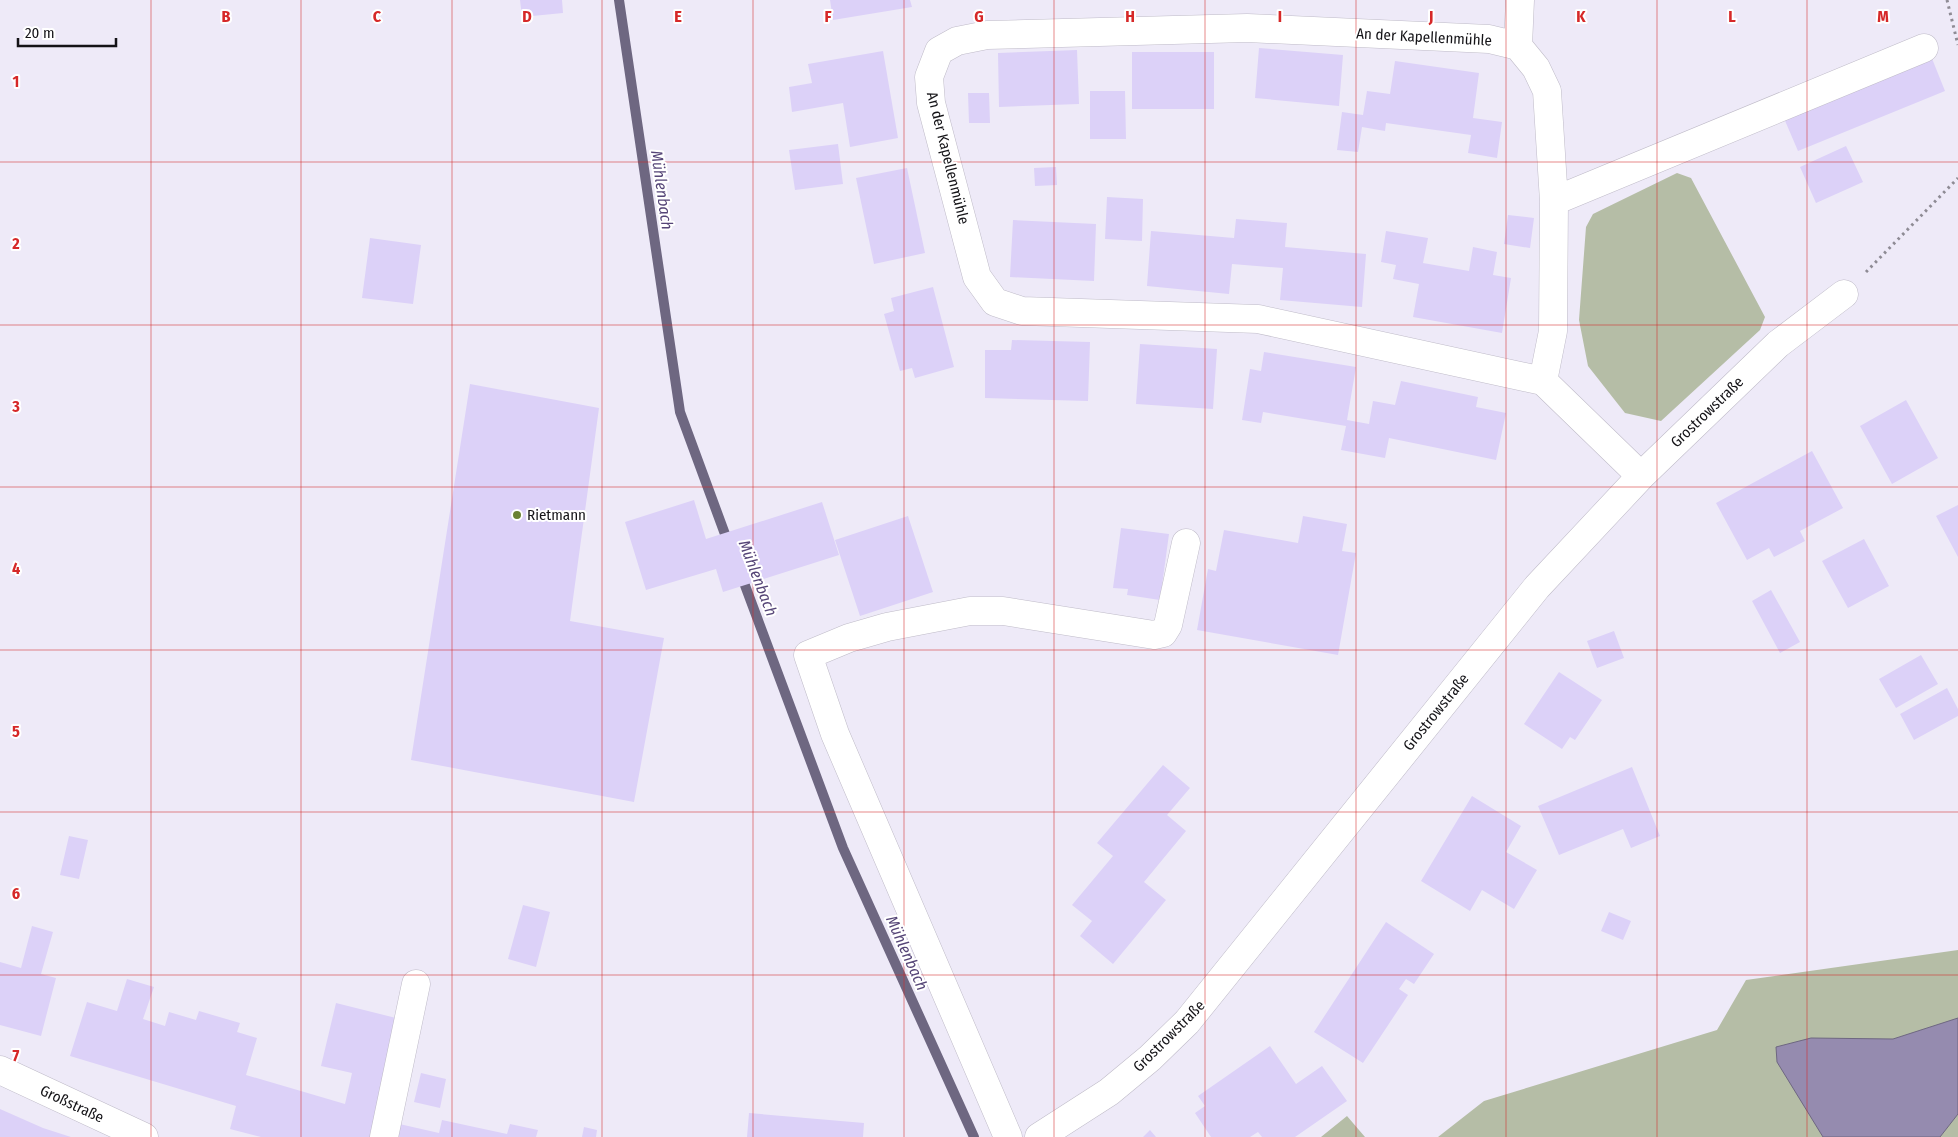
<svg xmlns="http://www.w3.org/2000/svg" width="1958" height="1137" font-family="'Fira Sans Condensed',sans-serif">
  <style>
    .green { fill: #b5bda6 }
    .water { fill: #958baf; stroke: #6e6781 }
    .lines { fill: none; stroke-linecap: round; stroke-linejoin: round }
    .stream { stroke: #6e6781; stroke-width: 10 }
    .building { fill: #dcd1f8 }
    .minor-casing { stroke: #bfbbc8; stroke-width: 29 }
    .path { stroke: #8e8b94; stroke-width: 3; stroke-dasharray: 2.5 4; stroke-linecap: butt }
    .minor { stroke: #fff; stroke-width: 28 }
    .grid { fill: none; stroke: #d62828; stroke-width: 1; stroke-opacity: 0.55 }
    .poi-dot { fill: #6a8133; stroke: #fff; stroke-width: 2 }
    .labels { text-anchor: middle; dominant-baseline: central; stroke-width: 4; stroke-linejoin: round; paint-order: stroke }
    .street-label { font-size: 15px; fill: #141317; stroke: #fff }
    .poi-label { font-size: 15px; fill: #141317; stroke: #fff; text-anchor: start }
    .water-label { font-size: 16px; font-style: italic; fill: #554577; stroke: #fff }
    .grid-label { font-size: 16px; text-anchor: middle; font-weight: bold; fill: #d62828; stroke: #fff; stroke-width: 4; stroke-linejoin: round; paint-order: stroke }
  </style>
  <rect width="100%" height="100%" fill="#eeeaf8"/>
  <path class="green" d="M 1677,173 L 1691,178 L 1765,317 L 1760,330 L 1661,421 L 1625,413 L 1588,366 L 1579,320 L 1586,227 L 1593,214 Z
    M 1958,950 L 1958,1137 L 1438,1137 L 1484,1101 L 1717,1030 L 1746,980 Z
    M 1347,1116 L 1365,1137 L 1321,1137 Z"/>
  <path class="water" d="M 1958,1018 L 1958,1114 L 1940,1137 L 1823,1137 L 1777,1062 L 1776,1047 L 1811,1038 L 1893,1039 Z"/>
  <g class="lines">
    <path class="stream" d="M 619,0 L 680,412 L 729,545
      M 740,572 L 843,848 L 974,1137"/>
  </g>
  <path class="building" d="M 520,0 L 562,0 L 563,13 L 522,17 Z
    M 830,0 L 910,0 L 912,7 L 833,20 Z
    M 1259,48 L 1343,55 L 1339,106 L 1255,98 Z
    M 1077,50 L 1079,104 L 999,107 L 998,53 Z
    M 883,51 L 898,138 L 850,147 L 843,103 L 792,112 L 789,87 L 812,83 L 808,64 Z
    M 1132,52 L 1214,52 L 1214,109 L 1132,109 Z
    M 1931,56 L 1945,91 L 1798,151 L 1783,116 Z
    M 1395,61 L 1479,73 L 1473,118 L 1502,122 L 1497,158 L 1468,153 L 1471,135 L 1386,123 L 1385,131 L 1362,127 L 1358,152 L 1337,150 L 1342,112 L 1363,115 L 1367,91 L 1390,94 Z
    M 1090,91 L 1125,91 L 1126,139 L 1090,139 Z
    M 968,93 L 989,93 L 990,123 L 969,123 Z
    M 838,144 L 843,184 L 795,190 L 789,150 Z
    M 1846,146 L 1863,182 L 1816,203 L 1800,167 Z
    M 1056,167 L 1057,185 L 1035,186 L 1034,168 Z
    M 907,168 L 925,253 L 874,264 L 856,178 Z
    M 1107,197 L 1143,199 L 1142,241 L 1105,239 Z
    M 1508,215 L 1534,218 L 1530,248 L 1504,244 Z
    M 1236,219 L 1287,223 L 1285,247 L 1366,254 L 1362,307 L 1280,300 L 1283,268 L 1232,264 L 1229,294 L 1147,286 L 1151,231 L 1234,238 Z
    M 1013,220 L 1096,224 L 1094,281 L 1010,277 Z
    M 1386,231 L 1428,238 L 1423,263 L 1469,271 L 1473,247 L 1497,252 L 1493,275 L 1511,278 L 1502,333 L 1413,317 L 1419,284 L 1393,279 L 1396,265 L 1381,262 Z
    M 370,238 L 421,245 L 413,304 L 362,298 Z
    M 933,287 L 954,367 L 915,378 L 912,368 L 900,371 L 884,314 L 894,311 L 891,298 Z
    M 1012,340 L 1090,342 L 1088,401 L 985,398 L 985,350 L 1011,350 Z
    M 1140,344 L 1217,349 L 1213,409 L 1136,404 Z
    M 1264,352 L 1356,367 L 1347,420 L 1369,424 L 1373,401 L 1395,405 L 1401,381 L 1478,397 L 1476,407 L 1506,413 L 1496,460 L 1389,438 L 1385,458 L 1341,450 L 1346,426 L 1263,412 L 1261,423 L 1242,420 L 1250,369 L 1261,371 Z
    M 470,384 L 599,408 L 570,621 L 664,638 L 634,802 L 411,760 Z
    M 1906,400 L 1938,458 L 1892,484 L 1860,426 Z
    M 1812,451 L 1843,508 L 1800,531 L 1805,541 L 1774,557 L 1769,548 L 1747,560 L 1716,503 Z
    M 694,500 L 706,539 L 822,502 L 839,555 L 723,592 L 716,569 L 646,590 L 625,522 Z
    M 1958,505 L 1958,557 L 1936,516 Z
    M 908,516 L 933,592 L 860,616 L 835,540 Z
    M 1303,516 L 1347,524 L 1342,551 L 1356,553 L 1338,655 L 1197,630 L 1208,569 L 1216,571 L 1224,530 L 1298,543 Z
    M 1121,528 L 1169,534 L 1160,600 L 1127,595 L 1128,589 L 1113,588 Z
    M 1864,539 L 1889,586 L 1848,608 L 1822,561 Z
    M 1771,590 L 1800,642 L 1780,653 L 1752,601 Z
    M 1614,631 L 1624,658 L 1597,668 L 1587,641 Z
    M 1921,655 L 1938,684 L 1896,708 L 1879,679 Z
    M 1559,672 L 1602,700 L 1575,740 L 1570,737 L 1562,749 L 1524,724 Z
    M 1947,688 L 1958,709 L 1958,716 L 1914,740 L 1900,714 Z
    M 1163,765 L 1190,788 L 1167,815 L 1186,831 L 1144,882 L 1166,900 L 1113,964 L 1080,936 L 1092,921 L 1072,905 L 1113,856 L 1097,843 Z
    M 1632,767 L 1660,836 L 1631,848 L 1623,829 L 1559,855 L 1538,806 Z
    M 1472,796 L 1521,826 L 1506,852 L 1537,870 L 1514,909 L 1482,890 L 1470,911 L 1421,881 Z
    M 69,836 L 88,840 L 79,879 L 60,875 Z
    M 523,905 L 550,912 L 536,967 L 508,959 Z
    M 1609,912 L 1631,921 L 1623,940 L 1601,931 Z
    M 1386,922 L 1434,954 L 1414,984 L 1406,979 L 1399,989 L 1408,995 L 1363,1063 L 1314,1032 Z
    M 32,926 L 53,932 L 41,974 L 56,978 L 41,1036 L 0,1025 L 0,962 L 21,968 Z
    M 127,979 L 154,987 L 143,1019 L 165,1026 L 169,1012 L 196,1020 L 199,1011 L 240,1023 L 237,1032 L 257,1038 L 246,1075 L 345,1104 L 352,1073 L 321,1066 L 336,1003 L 396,1018 L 375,1112 L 380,1114 L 373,1137 L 261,1137 L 230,1129 L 236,1106 L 70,1056 L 87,1002 L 117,1011 Z
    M 1270,1046 L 1296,1084 L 1322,1066 L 1347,1101 L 1295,1137 L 1262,1137 L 1258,1132 L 1250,1137 L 1211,1137 L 1195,1113 L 1205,1106 L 1198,1096 Z
    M 421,1073 L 446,1079 L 440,1108 L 414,1102 Z
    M 0,1109 L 43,1128 L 71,1137 L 0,1137 Z
    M 749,1113 L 864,1123 L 863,1137 L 747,1137 Z
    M 442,1120 L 507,1134 L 510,1124 L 538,1130 L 536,1137 L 392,1137 L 395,1123 L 439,1133 Z
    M 584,1127 L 597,1130 L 596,1137 L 582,1137 Z
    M 1150,1130 L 1156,1137 L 1143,1137 Z"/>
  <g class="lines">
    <g class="minor-casing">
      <path id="minor" d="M 1518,46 L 1520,0
        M 1554,201 L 1924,48
        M 1543,381 L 1553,331 L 1554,201 L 1547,91 L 1536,68 L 1518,46 L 1489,39 L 1247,28 L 987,35 L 957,41 L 939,51 L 929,77 L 931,103 L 977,277 L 995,302 L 1022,311 L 1258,319 L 1543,381 L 1641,476
        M 0,1070 L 144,1137
        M 384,1137 L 416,984
        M 1008,1137 L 835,734 L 808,655 L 849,638 L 887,627 L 970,611 L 1003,611 L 1154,635 L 1163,633 L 1168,625 L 1186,543
        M 1039,1137 L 1109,1092 L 1150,1058 L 1187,1022 L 1537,587 L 1641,476 L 1778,344 L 1844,294"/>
    </g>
    <path class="path" d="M 1947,0 L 1958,45
      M 1866,272 L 1958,178"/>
    <use href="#minor" class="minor"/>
  </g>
  <path class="grid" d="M 151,0 L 151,1137M 301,0 L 301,1137M 452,0 L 452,1137M 602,0 L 602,1137M 753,0 L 753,1137M 904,0 L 904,1137M 1054,0 L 1054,1137M 1205,0 L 1205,1137M 1356,0 L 1356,1137M 1506,0 L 1506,1137M 1657,0 L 1657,1137M 1807,0 L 1807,1137M 0,162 L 1958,162M 0,325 L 1958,325M 0,487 L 1958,487M 0,650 L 1958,650M 0,812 L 1958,812M 0,975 L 1958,975"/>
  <circle class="poi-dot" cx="517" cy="515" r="5"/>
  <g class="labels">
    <g class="street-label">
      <text transform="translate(1424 37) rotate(3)">An der Kapellenmühle</text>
      <text transform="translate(948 158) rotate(76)">An der Kapellenmühle</text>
      <text transform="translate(1707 412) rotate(-44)">Grostrowstraße</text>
      <text transform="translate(1436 712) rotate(-51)">Grostrowstraße</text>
      <text transform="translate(1169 1036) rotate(-45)">Grostrowstraße</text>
      <text transform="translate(72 1104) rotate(25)">Großstraße</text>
    </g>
    <g class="poi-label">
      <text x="527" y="515">Rietmann</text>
    </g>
    <g class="water-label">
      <text transform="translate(662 190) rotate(82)">Mühlenbach</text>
      <text transform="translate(758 578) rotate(69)">Mühlenbach</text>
      <text transform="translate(907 953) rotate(66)">Mühlenbach</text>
    </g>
  </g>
  <g class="grid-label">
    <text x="226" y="22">B</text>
    <text x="377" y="22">C</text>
    <text x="527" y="22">D</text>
    <text x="678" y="22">E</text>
    <text x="828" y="22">F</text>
    <text x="979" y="22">G</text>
    <text x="1130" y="22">H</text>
    <text x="1280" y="22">I</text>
    <text x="1431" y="22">J</text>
    <text x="1581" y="22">K</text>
    <text x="1732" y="22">L</text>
    <text x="1883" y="22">M</text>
    <text x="16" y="87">1</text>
    <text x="16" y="249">2</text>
    <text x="16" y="412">3</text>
    <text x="16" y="574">4</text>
    <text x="16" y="737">5</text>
    <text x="16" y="899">6</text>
    <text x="16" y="1061">7</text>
  </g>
  <path d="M18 38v8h98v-8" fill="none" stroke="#141317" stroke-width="2.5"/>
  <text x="25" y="38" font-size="15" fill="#141317" stroke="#ffffff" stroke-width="4" paint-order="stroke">20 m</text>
</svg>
